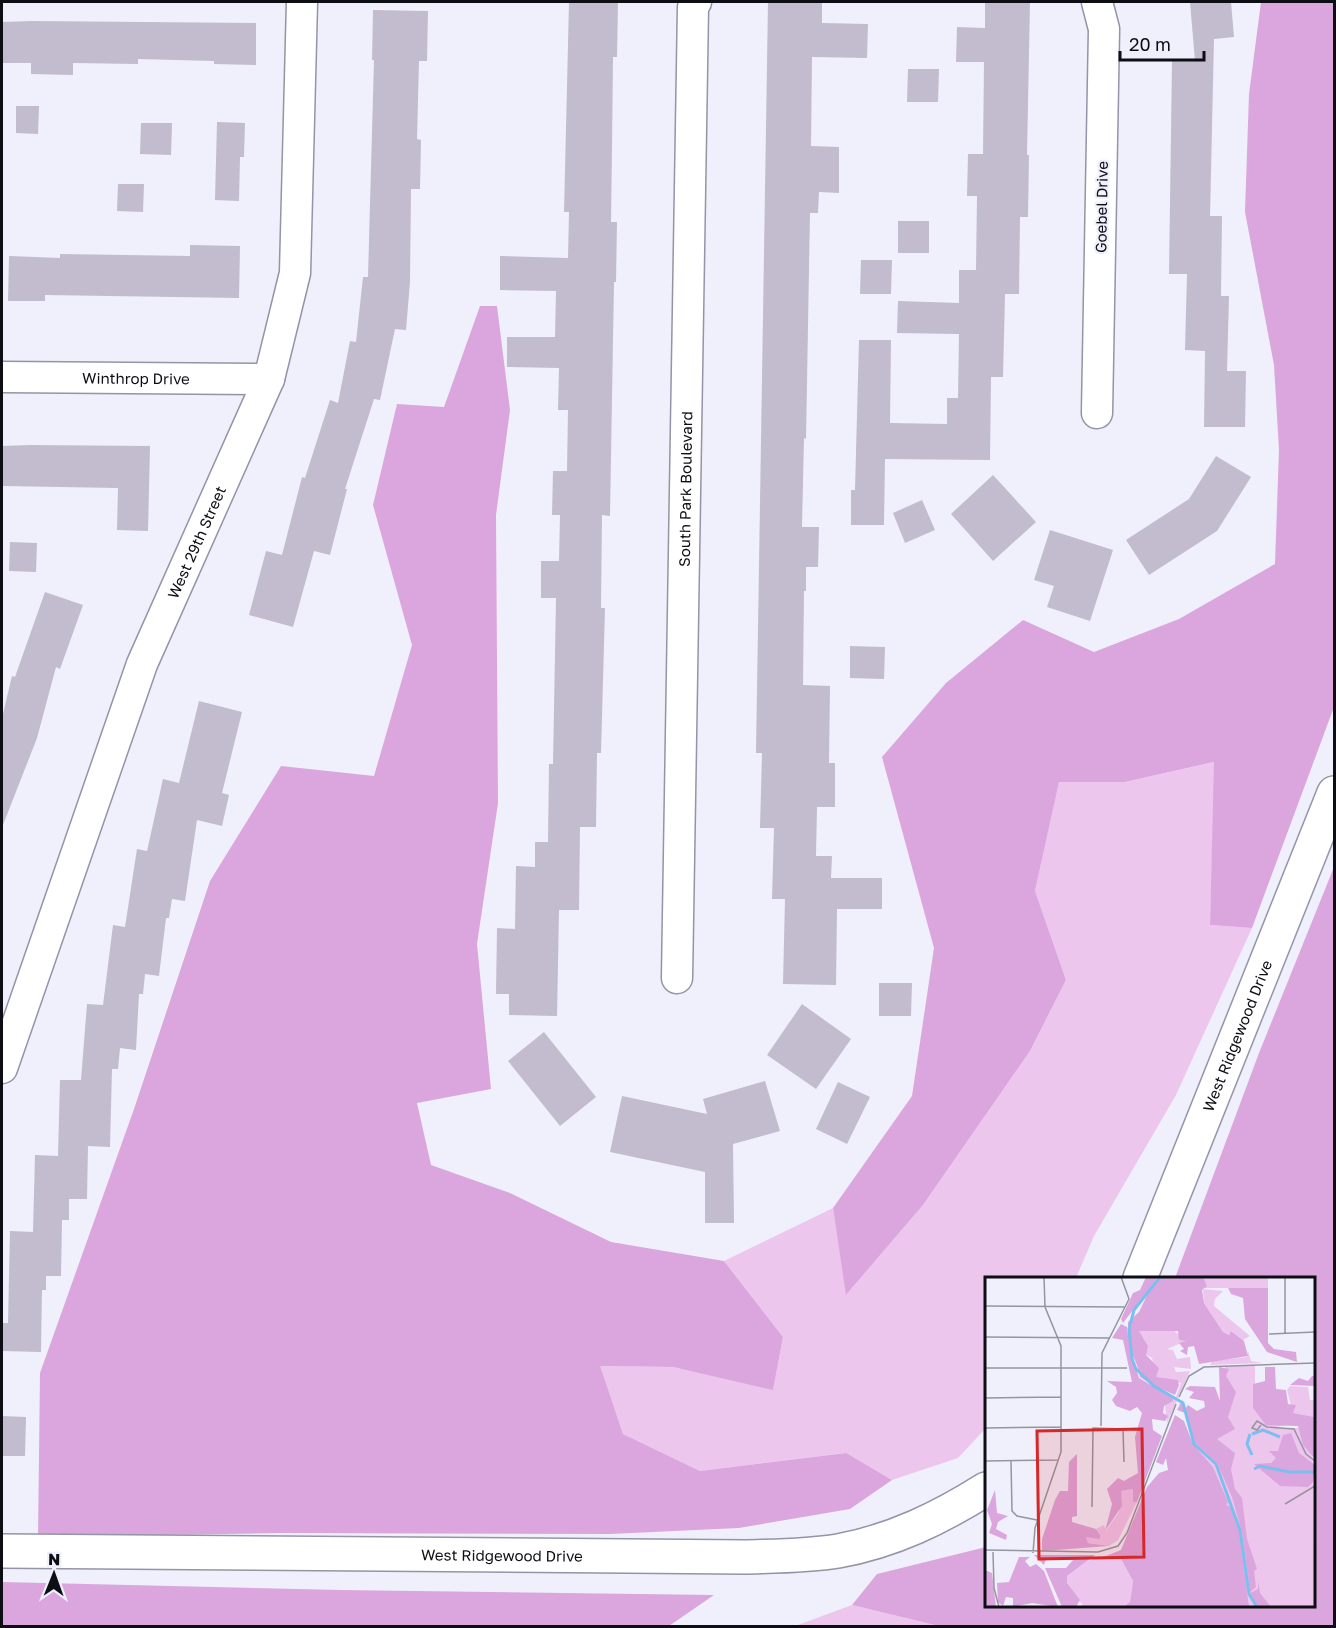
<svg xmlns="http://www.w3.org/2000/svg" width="1336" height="1628" font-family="'Golos Text',sans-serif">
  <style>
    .green { fill: #edc6ee }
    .forest { fill: #dba6dd }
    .building { fill: #c3bbce }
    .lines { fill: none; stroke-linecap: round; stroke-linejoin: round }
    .minor-casing { stroke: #9394a7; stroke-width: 33 }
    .tertiary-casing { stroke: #9394a7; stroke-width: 36 }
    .minor { stroke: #fff; stroke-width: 30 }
    .tertiary { stroke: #fff; stroke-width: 33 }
    .labels { text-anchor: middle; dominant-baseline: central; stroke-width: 4.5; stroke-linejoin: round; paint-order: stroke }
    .street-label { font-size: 15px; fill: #0d0d14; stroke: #eff0fc }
    .inset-river { fill: none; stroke: #7cbeed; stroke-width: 3 }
    .inset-road { fill: none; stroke: #95959f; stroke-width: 1.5 }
    .view { fill: #d62828; fill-opacity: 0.15; stroke: #d62828; stroke-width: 3 }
    .inset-edge { fill: none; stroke: #0d0d14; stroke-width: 3 }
  </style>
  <rect width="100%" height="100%" fill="#eff0fc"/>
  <path class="green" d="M 1215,762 L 1210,925 L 1252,928 L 1176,1095 L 1094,1236 L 1076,1278 L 986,1278 L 986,1428 L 958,1458 L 892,1480 L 845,1453 L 700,1471 L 623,1434 L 599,1366 L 673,1367 L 773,1389 L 783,1337 L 724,1261 L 833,1208 L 847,1294 L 923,1205 L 1030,1051 L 1066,980 L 1035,891 L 1059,781 L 1125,782 Z
    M 852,1605 L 939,1626 L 795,1626 Z"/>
  <path class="forest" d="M 1261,2 L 1334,2 L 1334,707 L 1252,928 L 1210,925 L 1214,762 L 1125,782 L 1059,782 L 1035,891 L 1066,980 L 1030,1051 L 923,1205 L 846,1295 L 833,1208 L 912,1096 L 934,948 L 882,757 L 946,683 L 1023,620 L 1094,652 L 1179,619 L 1275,564 L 1279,450 L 1274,365 L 1245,212 L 1249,94 Z
    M 480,306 L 497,306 L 510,410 L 496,515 L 498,803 L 477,944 L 491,1089 L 417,1103 L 431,1165 L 510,1193 L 611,1242 L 724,1261 L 783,1337 L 773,1390 L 673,1367 L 600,1366 L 623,1434 L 700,1471 L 846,1453 L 892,1480 L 850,1509 L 739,1528 L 610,1534 L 279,1533 L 38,1537 L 40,1373 L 134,1109 L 210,881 L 281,766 L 374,776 L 412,645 L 373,505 L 397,404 L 444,407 Z
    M 1334,867 L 1334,1626 L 939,1626 L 852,1605 L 877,1574 L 986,1547 L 986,1606 L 1314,1606 L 1314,1278 L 1175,1278 L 1259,1053 Z
    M 2,1582 L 341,1590 L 714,1595 L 669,1626 L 2,1626 Z"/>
  <path class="building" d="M 569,2 L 618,2 L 617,57 L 613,57 L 612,148 L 611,222 L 617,222 L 616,282 L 614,282 L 610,516 L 602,515 L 601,608 L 605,608 L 601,753 L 597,753 L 596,827 L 580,827 L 579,910 L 559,910 L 557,1016 L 509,1015 L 509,994 L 496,994 L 497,928 L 515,929 L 516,866 L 535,867 L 535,842 L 548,842 L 549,764 L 553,764 L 556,598 L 541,598 L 541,561 L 559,561 L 560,515 L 552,515 L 553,471 L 567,471 L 568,410 L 558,410 L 559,368 L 507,367 L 507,337 L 555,337 L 556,291 L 500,290 L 500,256 L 568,258 L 569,212 L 564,212 Z
    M 768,2 L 822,2 L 822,23 L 868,24 L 867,58 L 812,57 L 811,146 L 839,147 L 839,193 L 819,192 L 818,213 L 810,213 L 806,439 L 804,438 L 802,527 L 819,527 L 818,567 L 806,567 L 806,591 L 804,591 L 803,685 L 830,686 L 829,763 L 835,763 L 835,807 L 817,807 L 816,856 L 832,856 L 831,878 L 882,878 L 882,909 L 837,909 L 836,985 L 783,984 L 785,899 L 772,899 L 774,828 L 760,828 L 762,753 L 756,753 Z
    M 985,2 L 1030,2 L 1027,155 L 1029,155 L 1028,217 L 1020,217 L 1019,294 L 1005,294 L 1003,377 L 991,377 L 990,460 L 885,459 L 884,525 L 851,525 L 851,490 L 855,490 L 859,340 L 891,340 L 890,423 L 947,424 L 947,398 L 958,398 L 959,334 L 897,333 L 898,301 L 959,303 L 959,270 L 976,270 L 977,196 L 967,196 L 968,154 L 983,154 L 984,62 L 956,62 L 957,27 L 985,28 Z
    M 1190,2 L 1231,2 L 1234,37 L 1214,39 L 1210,216 L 1222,216 L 1221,296 L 1229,296 L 1227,371 L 1246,371 L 1245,427 L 1204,427 L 1205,351 L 1185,350 L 1187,274 L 1169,274 L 1172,61 L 1195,61 Z
    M 373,10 L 428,11 L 427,61 L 419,61 L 417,139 L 421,140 L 420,189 L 411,189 L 410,282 L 406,330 L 395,329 L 380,400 L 374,399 L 345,489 L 347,489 L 330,555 L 314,551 L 293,627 L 249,615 L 266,551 L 282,555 L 302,477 L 305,478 L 330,400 L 338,403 L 350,341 L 356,342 L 363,277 L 368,277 L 374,60 L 372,60 Z
    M 32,21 L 256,23 L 256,65 L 214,64 L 214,61 L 138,59 L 138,64 L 73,63 L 73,75 L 31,74 L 31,63 L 2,63 L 2,22 Z
    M 908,69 L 939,69 L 938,102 L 907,102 Z
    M 16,106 L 39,106 L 38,134 L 16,133 Z
    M 217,122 L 245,123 L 244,157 L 240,157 L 239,201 L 215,200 Z
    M 141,123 L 172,123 L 171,155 L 140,154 Z
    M 118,184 L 144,184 L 143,212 L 117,211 Z
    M 898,221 L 929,221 L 929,253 L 898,253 Z
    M 190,245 L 240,246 L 239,298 L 45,295 L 45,301 L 8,301 L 9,256 L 60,258 L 60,254 L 190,256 Z
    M 861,260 L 892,260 L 891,294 L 860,294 Z
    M 30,445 L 150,446 L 148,531 L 117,530 L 118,488 L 2,486 L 2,446 Z
    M 1216,456 L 1251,477 L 1217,531 L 1149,575 L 1126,540 L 1189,499 Z
    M 993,475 L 1036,522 L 993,561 L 951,514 Z
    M 922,500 L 935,530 L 905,543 L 893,513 Z
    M 1050,530 L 1113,550 L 1090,621 L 1047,607 L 1054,586 L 1034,580 Z
    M 10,542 L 37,543 L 36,572 L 9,571 Z
    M 45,592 L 83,605 L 60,669 L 56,667 L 37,738 L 3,825 L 2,825 L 2,718 L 12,676 L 15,677 Z
    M 850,646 L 885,647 L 884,679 L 850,678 Z
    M 199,701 L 242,712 L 222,793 L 229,795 L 222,826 L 197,820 L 185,901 L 172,899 L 169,918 L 166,918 L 159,976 L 145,974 L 143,994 L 139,994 L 136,1050 L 120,1048 L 118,1069 L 112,1069 L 110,1147 L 88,1146 L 87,1199 L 69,1199 L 69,1220 L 62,1220 L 61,1276 L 46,1276 L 46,1290 L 42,1290 L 41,1352 L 2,1351 L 2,1323 L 8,1323 L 10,1231 L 33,1232 L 35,1155 L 58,1156 L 60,1080 L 81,1080 L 87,1004 L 103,1005 L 113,925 L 125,927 L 137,849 L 147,851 L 163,779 L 179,783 Z
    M 879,983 L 912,983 L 911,1016 L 879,1016 Z
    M 802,1004 L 851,1039 L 816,1089 L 767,1055 Z
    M 544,1032 L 596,1097 L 560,1126 L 508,1061 Z
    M 765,1081 L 780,1131 L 733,1144 L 734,1223 L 705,1223 L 705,1172 L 610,1152 L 622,1096 L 707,1114 L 703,1099 Z
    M 838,1082 L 870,1097 L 847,1144 L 816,1129 Z
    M 2,1416 L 26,1417 L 25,1456 L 2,1456 Z"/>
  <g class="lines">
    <g class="minor-casing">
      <g id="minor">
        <path d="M 1097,2 L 1104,29 L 1097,413"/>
        <path id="s1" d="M 2,377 L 269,379"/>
        <path id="s2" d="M 677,978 L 693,7 L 696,2"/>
        <path id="s3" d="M 2,1068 L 142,664 L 269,379 L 295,273 L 302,2"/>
      </g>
    </g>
    <g class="tertiary-casing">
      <g id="tertiary">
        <path id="s4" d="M 1140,1278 L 1334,793"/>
        <path id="s5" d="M 2,1551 L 746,1557 C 776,1556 808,1556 838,1551 C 893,1541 940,1518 986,1489"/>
      </g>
    </g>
    <use href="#minor" class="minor"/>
    <use href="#tertiary" class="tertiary"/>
  </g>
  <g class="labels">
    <g class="street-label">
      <text transform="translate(1101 207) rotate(-89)">Goebel Drive</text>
      <text stroke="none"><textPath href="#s1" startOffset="134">Winthrop Drive</textPath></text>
      <text stroke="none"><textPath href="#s2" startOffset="489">South Park Boulevard</textPath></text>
      <text stroke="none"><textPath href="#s3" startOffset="561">West 29th Street</textPath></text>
      <text stroke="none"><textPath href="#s4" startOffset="261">West Ridgewood Drive</textPath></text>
      <text stroke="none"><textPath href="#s5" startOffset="500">West Ridgewood Drive</textPath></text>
    </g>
  </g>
  <g transform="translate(985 1277)">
    <rect width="330" height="330" fill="#eff0fc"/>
    <path d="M 212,0 L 283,0 L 283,11 L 212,11 ZM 218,12 L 238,14 L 230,22 L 229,29 L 265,59 L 258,63 L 246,54 L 244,58 L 238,55 L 219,26 ZM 187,52 L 201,64 L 182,72 L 188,73 L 192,82 L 205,80 L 206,92 L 189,90 L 191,95 L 205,94 L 182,146 L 180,129 L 188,121 L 190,123 L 196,106 L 171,100 L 167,81 L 161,78 L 160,64 L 153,54 ZM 263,74 L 266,84 L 278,86 L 225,88 L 227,84 L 262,80 ZM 270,88 L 270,123 L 302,148 L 286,151 L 327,151 L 330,330 L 216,330 L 213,148 L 240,148 L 240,89 ZM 305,109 L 323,110 L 325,123 L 330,123 L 330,140 L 308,136 L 302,113 ZM 148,212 L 148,225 L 152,225 L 133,263 L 124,269 L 103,266 L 101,260 L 115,258 L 111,252 L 119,248 L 121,254 L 134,235 L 136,214 ZM 121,279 L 136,282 L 148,304 L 145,325 L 138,330 L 99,330 L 81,306 L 82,299 L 102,284 Z" fill="#edc6ee"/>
    <path d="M 161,0 L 173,0 L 138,46 L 136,42 L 148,16 L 155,13 ZM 177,0 L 218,0 L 222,9 L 217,13 L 219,26 L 238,55 L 244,58 L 246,54 L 259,64 L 263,79 L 214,87 L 209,69 L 203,70 L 202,78 L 195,74 L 199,72 L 194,66 L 201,64 L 194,63 L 193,54 L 154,54 L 163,69 L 161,78 L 174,91 L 171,100 L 193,103 L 194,108 L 190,118 L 167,108 L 155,100 L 152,88 L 147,77 L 154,101 L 188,121 L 188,124 L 179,129 L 178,136 L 183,139 L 180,144 L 167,142 L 168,153 L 177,159 L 152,225 L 148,225 L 148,212 L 136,214 L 137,229 L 120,254 L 127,227 L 122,212 L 133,201 L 139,204 L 153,196 L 150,160 L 157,136 L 152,130 L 145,134 L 131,129 L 127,123 L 132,116 L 131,110 L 122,104 L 147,105 L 138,63 L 127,61 L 136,47 L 142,50 L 143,58 L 143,45 L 154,35 L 167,8 ZM 243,11 L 283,11 L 283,66 L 289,72 L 311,75 L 312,85 L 282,75 L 260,42 L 258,21 L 246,17 ZM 234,90 L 244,92 L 241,99 L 251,115 L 243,140 L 250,152 L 232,162 L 250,176 L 246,192 L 250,212 L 257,221 L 262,262 L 272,292 L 269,294 L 271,310 L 265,315 L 257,255 L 247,220 L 232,186 L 210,166 L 200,136 L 192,133 L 197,123 L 200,132 L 203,128 L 212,134 L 220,130 L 219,124 L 204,121 L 209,115 L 200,112 L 205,109 L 230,110 L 235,124 ZM 280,90 L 290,90 L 291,112 L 301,113 L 303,127 L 311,128 L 308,136 L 330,140 L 330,182 L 318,168 L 313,149 L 281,148 L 268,131 L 268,107 L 280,104 ZM 327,99 L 330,99 L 330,109 L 305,108 L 314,101 L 323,104 ZM 190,138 L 199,144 L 208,167 L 228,190 L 243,225 L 241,228 L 246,230 L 254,254 L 264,330 L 138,330 L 145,325 L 148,304 L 136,282 L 121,279 L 136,273 L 162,210 L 174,196 L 183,193 L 181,181 L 178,188 L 171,185 ZM 306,156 L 314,176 L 330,188 L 328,205 L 323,210 L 295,209 L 269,187 L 286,186 L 291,181 L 284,174 L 293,174 L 298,158 ZM 92,177 L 92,239 L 87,240 L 87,245 L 111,252 L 115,258 L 115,262 L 101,260 L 103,266 L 124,269 L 57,274 L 57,262 L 70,223 L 75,214 L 83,214 L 84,185 ZM 10,213 L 12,236 L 23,239 L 13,245 L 11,252 L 22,258 L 21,263 L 4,256 L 7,247 L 2,233 ZM 49,278 L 110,278 L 82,299 L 82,306 L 95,323 L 91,330 L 77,330 L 60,291 L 81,291 L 88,283 L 61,282 L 59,288 ZM 34,280 L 45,280 L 40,284 L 45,290 L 51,287 L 59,294 L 73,330 L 47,326 L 28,330 L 28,321 L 21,320 L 18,329 L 13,325 L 12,306 L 24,305 ZM 0,293 L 7,296 L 11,330 L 0,330 ZM 273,304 L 275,316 L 286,330 L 273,330 L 265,316 L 273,312 Z" fill="#dba6dd"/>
    <path class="inset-river" d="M 175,0 L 149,33 L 144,52 L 147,82 L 151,92 L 169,109 L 198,126 L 209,167 L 231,187 L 255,253 L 264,317 L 272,330M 265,157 L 262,167 L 267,178M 267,157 L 278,153 L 295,160M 269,192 L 275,189 L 304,195 L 330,195"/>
    <path class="inset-road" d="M 300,0 L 300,56M 0,29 L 140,30M 284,57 L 330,55M 0,60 L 124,61M 0,91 L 142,91M 194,120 L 204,99 L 219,90 L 330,86M 0,121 L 76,120M 276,148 L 272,153 L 267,151 L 272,144 L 282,150 L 309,152 L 321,177 L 330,184M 116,149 L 117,76 L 144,22 L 136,0M 0,151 L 76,150M 0,184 L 74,183M 26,184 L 27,234 L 32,239 L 52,243M 300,227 L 330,209M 107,230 L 108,151 L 138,152 L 139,185M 0,273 L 113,275 L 133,269 L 142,256 L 191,127M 8,275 L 9,311 L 14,330M 48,276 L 50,251 L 76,175 L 76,69 L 60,30 L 59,0"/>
    <path class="view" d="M 157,152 L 159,280 L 54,282 L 52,154 Z"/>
    <rect width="330" height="330" class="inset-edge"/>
  </g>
  <rect width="1336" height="1628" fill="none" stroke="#0d0d14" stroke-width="6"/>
  <g transform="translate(54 1574) rotate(1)" stroke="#eff0fc" stroke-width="4.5" paint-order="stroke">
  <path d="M0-4.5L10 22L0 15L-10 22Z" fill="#0d0d14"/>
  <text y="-9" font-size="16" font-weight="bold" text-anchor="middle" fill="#0d0d14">N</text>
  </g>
  <path d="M1120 51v9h84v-9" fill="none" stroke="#0d0d14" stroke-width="3"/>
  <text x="1129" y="51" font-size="18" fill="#0d0d14" stroke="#eff0fc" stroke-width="4.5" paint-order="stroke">20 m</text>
</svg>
